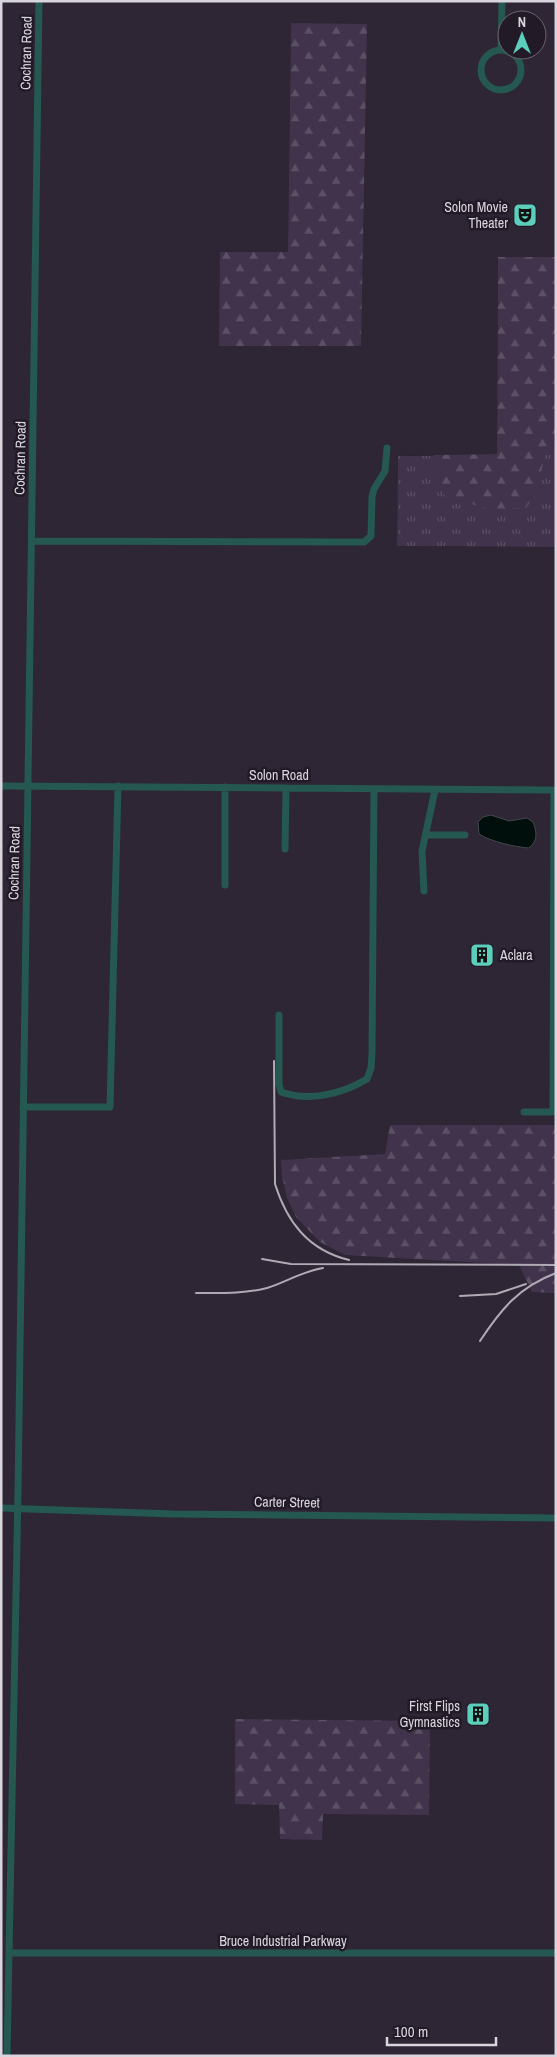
<svg xmlns="http://www.w3.org/2000/svg" width="557" height="2057" font-family="'Archivo Narrow',sans-serif">
  <style>
    .built { fill: #2e2535; fill-rule: evenodd }
    .grass { fill: url(#grass-tufts) }
    .forest { fill: url(#forest-firs) }
    .water { fill: #000e0c; stroke: #414a4b }
    .lines { fill: none; stroke-linecap: round; stroke-linejoin: round }
    .minor { stroke: #245850; stroke-width: 7 }
    .rail { stroke: #afaab3; stroke-width: 2 }
    .labels { text-anchor: middle; dominant-baseline: central; stroke-width: 5; stroke-linejoin: round; paint-order: stroke }
    .street-label { font-size: 14px; fill: #d9d5dd; stroke: #221b27 }
    .poi-label { font-size: 14px; fill: #d9d5dd; stroke: #221b27; text-anchor: end }
  </style>
  <defs>
    <pattern id="grass-tufts" width="24" height="20" patternUnits="userSpaceOnUse" patternTransform="scale(1.25)"><rect width="24" height="20" fill="#41334c"/><path d="M3 7l-1-3M5 7V3M7 7l1-3M15 17l-1-3M17 17v-4M19 17l1-3" fill="none" stroke="#5c5065"/></pattern>
    <pattern id="forest-firs" width="22" height="20" patternUnits="userSpaceOnUse" patternTransform="scale(1.25)"><rect width="22" height="20" fill="#41334c"/><path d="M5 1l3.5 6h-7zM16 11l3.5 6h-7z" fill="#5c5065"/></pattern>
  </defs>
  <rect width="100%" height="100%" fill="#221b27"/>
  <path class="built" d="M 1,1 L 556,1 L 556,257 L 498,257 L 497,454 L 398,456 L 397,546 L 556,547 L 556,2056 L 1,2056 ZM 507,20 L 537,20 L 537,50 L 507,50 ZM 291,24 L 361,346 L 288,252 Z"/>
  <path class="grass" d="M 556,429 L 556,547 L 397,546 L 398,456 L 551,455 Z"/>
  <path class="forest" d="M 291,23 L 367,24 L 361,346 L 219,346 L 220,252 L 288,252 Z
    M 498,257 L 556,257 L 556,429 L 551,455 L 545,455 L 536,494 L 526,508 L 487,509 L 444,495 L 433,455 L 497,454 Z
    M 390,1125 L 556,1125 L 556,1293 L 532,1292 L 519,1265 L 345,1255 L 320,1242 L 296,1217 L 287,1198 L 282,1176 L 281,1160 L 385,1154 Z
    M 235,1719 L 430,1721 L 429,1815 L 323,1814 L 322,1840 L 280,1839 L 279,1805 L 235,1804 Z"/>
  <path class="water" d="M 491,815 L 509,821 L 527,818 L 533,822 C 537,833 538,840 529,848 C 516,847 491,842 479,834 L 478,822 L 483,817 Z"/>
  <g class="lines">
    <path class="minor" d="M481 70a20 20 0 1 1 40 0a20 20 0 1 1-40 0Z
      M 501,50 L 502,1
      M 32,541 L 364,542 L 371,536 L 372,497 L 374,489 L 385,471 L 387,448
      M 1,786 L 556,790
      M 225,787 L 225,885
      M 427,835 L 465,835
      M 285,849 L 286,788
      M 424,891 L 422,851 L 435,790
      M 279,1015 L 279,1084 L 281,1092 C 309,1102 342,1094 367,1079 L 371,1068 L 372,1054 L 374,789
      M 23,1107 L 110,1107 L 118,786
      M 524,1112 L 553,1112 L 554,790
      M 1,1508 L 173,1514 L 556,1518
      M 9,1953 L 556,1953
      M 7,2056 L 18,1492 L 39,1"/>
    <path class="rail" d="M 274,1061 L 275,1184 C 287,1222 308,1250 349,1260
      M 262,1259 L 291,1264 L 556,1265
      M 196,1293 C 220,1293 244,1294 267,1288 C 286,1282 303,1271 323,1268
      M 460,1296 L 496,1294 L 526,1284
      M 480,1341 C 501,1309 519,1287 556,1273"/>
  </g>
  <defs>
    <g id="theatre-square" transform="scale(1.25)"><rect x="-9" y="-9" width="18" height="18" rx="4" fill="#5bcebc" stroke="#221b27"/><path d="M-5-5.5Q0-4 5-5.5V0Q5 5 0 6Q-5 5-5 0ZM-3.3-2.5H-1v1.5H-3.3ZM1-2.5H3.3v1.5H1ZM-2.8 1Q0 5.5 2.8 1Z" fill="#111"/></g>
    <g id="building-square" transform="scale(1.25)"><rect x="-9" y="-9" width="18" height="18" rx="4" fill="#5bcebc" stroke="#221b27"/><path d="M-4-6H4V6H1V3H-1V6H-4ZM-2.5-4.3h1.7v1.8h-1.7ZM.8-4.3h1.7v1.8H.8ZM-2.5-1h1.7V.8h-1.7ZM.8-1h1.7V.8H.8Z" fill="#111"/></g>
  </defs>
  <g fill-rule="evenodd">
    <use href="#theatre-square" x="525" y="215"/>
    <use href="#building-square" x="482" y="955"/>
    <use href="#building-square" x="478" y="1714"/>
  </g>
  <g class="labels">
    <g class="street-label">
      <text transform="translate(26 53) rotate(-89)">Cochran Road</text>
      <text transform="translate(20 458) rotate(-89)">Cochran Road</text>
      <text x="279" y="775">Solon Road</text>
      <text transform="translate(14 863) rotate(-89)">Cochran Road</text>
      <text transform="translate(287 1502) rotate(1)">Carter Street</text>
      <text x="283" y="1941">Bruce Industrial Parkway</text>
    </g>
    <g class="poi-label">
      <text x="508" y="207">Solon Movie<tspan x="508" dy="16">Theater</tspan></text>
      <text x="500" y="955" text-anchor="start">Aclara</text>
      <text x="460" y="1706">First Flips<tspan x="460" dy="16">Gymnastics</tspan></text>
    </g>
  </g>
  <rect width="557" height="2057" fill="none" stroke="#d9d5dd" stroke-width="5"/>
  <g transform="translate(522 35)"><circle r="24" fill="#221b27" stroke="#6b6570"/>
  <path d="M0-4L9 19L0 12L-9 19Z" fill="#5bcebc"/>
  <text y="-8" font-size="14" font-weight="bold" text-anchor="middle" fill="#d9d5dd">N</text>
  </g>
  <path d="M387 2037v8h109v-8" fill="none" stroke="#d9d5dd" stroke-width="2.5"/>
  <text x="394" y="2037" font-size="15" fill="#d9d5dd" stroke="#221b27" stroke-width="4" paint-order="stroke">100 m</text>
</svg>
